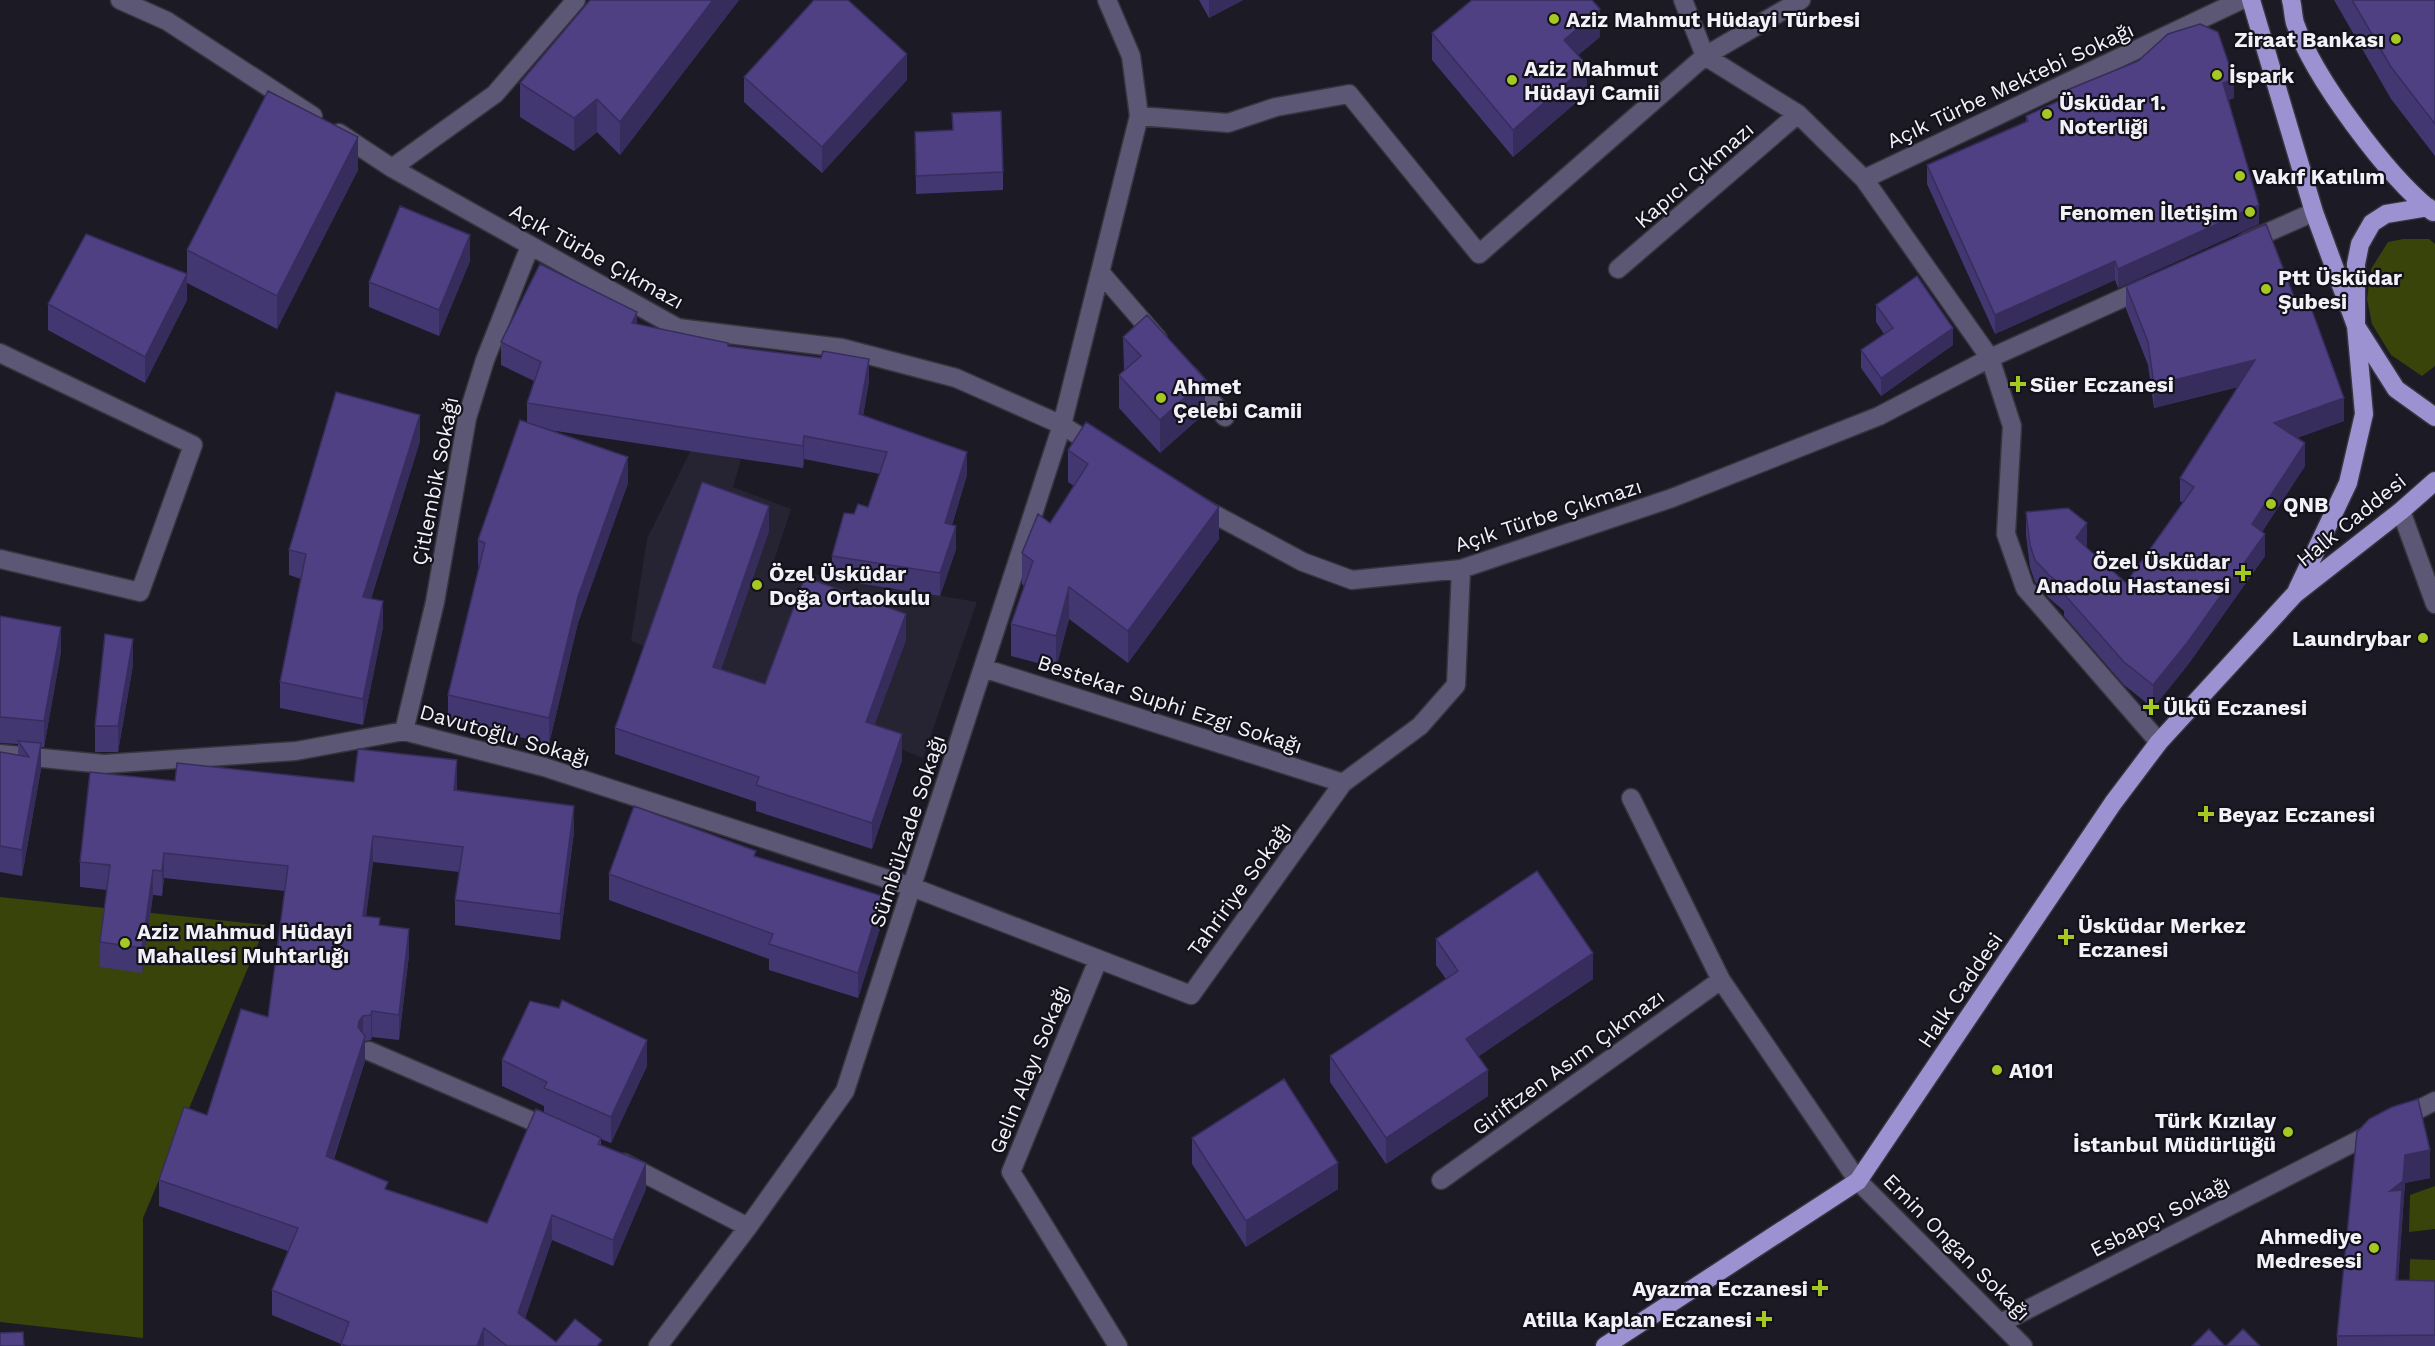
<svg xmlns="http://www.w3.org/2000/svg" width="2435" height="1346" font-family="'Work Sans',sans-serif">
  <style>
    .built { fill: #262433 }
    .green { fill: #38440a }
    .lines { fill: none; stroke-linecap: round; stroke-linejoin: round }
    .minor-casing { stroke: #36343d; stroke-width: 21 }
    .major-casing { stroke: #36343d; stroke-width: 21 }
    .minor { stroke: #5b5775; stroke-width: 18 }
    .major { stroke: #9c92d1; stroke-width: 18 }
    .wall { fill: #433771 }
    .shaded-wall { fill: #372d5c }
    .building { fill: #4e4083; stroke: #372d5c; stroke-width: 1.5 }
    .poi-dot { fill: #a5c822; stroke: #13111a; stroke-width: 2 }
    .labels { text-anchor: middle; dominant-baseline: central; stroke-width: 4.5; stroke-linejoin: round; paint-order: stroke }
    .poi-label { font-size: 21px; font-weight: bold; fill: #f2f1f8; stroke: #13111a; text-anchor: start }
    .street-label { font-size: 21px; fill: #f2f1f8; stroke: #13111a }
  </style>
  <rect width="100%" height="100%" fill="#1c1a24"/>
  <path class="built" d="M 694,444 L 741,460 L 733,487 L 791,509 L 772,567 L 977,602 L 923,758 L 631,641 L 647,539 Z"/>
  <path class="green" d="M 2403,239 L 2429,239 L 2435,244 L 2435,366 L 2422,376 L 2391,355 L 2372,324 L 2367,299 L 2371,269 L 2388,242 Z
    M 0,897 L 266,925 L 143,1218 L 143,1338 L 0,1322 Z
    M 2435,1186 L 2435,1229 L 2409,1232 L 2410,1195 Z
    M 2410,1259 L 2435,1260 L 2435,1295 L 2409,1295 Z"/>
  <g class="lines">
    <g class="minor-casing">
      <path id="minor" d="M 120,0 L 167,21 L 313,116
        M 1683,0 L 1705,56 L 1798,114 L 1864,179 L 1990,358 L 2012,426 L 2006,534 L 2025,588 L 2159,742
        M 1139,116 L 1228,123 L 1276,107 L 1349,94 L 1479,254 L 1705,56 L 1801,0
        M 339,133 L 392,168 L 678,328 L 842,348 L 956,378 L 1062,425 L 1098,448
        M 392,168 L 495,94 L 576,0
        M 1864,179 L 2241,0
        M 2246,242 L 2314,212
        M 1618,269 L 1798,114
        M 1100,272 L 1158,339
        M 0,353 L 193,445 L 140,592 L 0,559
        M 1189,375 L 1225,417
        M 1197,505 L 1303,562 L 1352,580 L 1461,569 L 1672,498 L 1879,416 L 1990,358 L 2147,287
        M 2401,511 L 2435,604
        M 983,668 L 1343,783
        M 404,731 L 435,602 L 467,418 L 485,360 L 530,246
        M 0,754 L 104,764 L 296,751 L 404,731 L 544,767 L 912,887 L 1191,995 L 1343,783 L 1420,726 L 1456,685 L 1461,569
        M 1631,798 L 1721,980 L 1858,1181 L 2023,1346
        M 1098,960 L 1011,1172 L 1118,1346
        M 369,1051 L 553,1130
        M 624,1163 L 748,1227
        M 1441,1180 L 1721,980
        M 2001,1323 L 2435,1101
        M 658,1346 L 748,1227 L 845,1091 L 1062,425 L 1139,116 L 1131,56 L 1107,0"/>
    </g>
    <g class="major-casing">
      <path id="major" d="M 2251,0 L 2314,212 L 2356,326 L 2396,389 L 2435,417
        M 2291,0 C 2293,7 2293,16 2295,23 C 2313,77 2388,177 2433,212
        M 2297,590 L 2348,483 L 2364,414 L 2356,326 L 2356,264 L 2360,244 L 2372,223 L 2386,214 L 2428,207
        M 1605,1346 L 1858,1181 L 2113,803 L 2159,742 L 2295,594 L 2401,511 L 2435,481"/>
    </g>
    <use href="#minor" class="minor"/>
    <use href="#major" class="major"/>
  </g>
  <path class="wall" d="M 590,0 L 739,0 L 620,155 L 597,132 L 574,151 L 520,117 L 520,83 Z
    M 1199,0 L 1243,0 L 1209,18 Z
    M 1471,0 L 1592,0 L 1600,37 L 1578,55 L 1587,93 L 1513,157 L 1432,60 L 1432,33 Z
    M 2334,0 L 2435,0 L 2435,156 L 2391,99 Z
    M 744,77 L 907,80 L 822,173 L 744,102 Z
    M 2067,90 L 2234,98 L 2229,100 L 2259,224 L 2118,288 L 2115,280 L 1995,334 L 1927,184 L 1927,165 L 2026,122 L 2026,116 L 2067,97 Z
    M 952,113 L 1003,172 L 1003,190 L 916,194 L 915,132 L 952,130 Z
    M 358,170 L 277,329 L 187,283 L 187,300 L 145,383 L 48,330 L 48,304 L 187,274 L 187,250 Z
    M 470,261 L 439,336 L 369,307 L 369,282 Z
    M 2126,286 L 2295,299 L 2344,421 L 2297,438 L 2305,466 L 2262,532 L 2265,556 L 2187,666 L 2153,708 L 2124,685 L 2064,616 L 2064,611 L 2049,598 L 2035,582 L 2030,567 L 2026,535 L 2026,512 L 2087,546 L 2086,547 L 2126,583 L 2183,503 L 2180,501 L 2180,478 L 2238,387 L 2154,408 L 2148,365 L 2126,309 Z
    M 1876,305 L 1953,345 L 1881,396 L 1861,368 L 1861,350 L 1884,334 L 1876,322 Z
    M 637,324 L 728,346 L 869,382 L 863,416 L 967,475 L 952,525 L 956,549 L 940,596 L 832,579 L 832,556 L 854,514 L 868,507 L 880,474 L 804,459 L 803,468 L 549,430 L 628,483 L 578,623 L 549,744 L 448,720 L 448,695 L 479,566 L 478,566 L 478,540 L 527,422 L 527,403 L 534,381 L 501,365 L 501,342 Z
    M 1123,337 L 1205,413 L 1160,453 L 1119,408 L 1119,375 L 1124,370 Z
    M 420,441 L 371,599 L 383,627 L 363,725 L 280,708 L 280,682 L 301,579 L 289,575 L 289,550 Z
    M 1068,450 L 1219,539 L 1128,663 L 1069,619 L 1056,668 L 1011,656 L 1011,624 L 1024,586 L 1022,584 L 1022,553 L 1050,523 L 1074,486 L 1068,482 Z
    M 769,531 L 721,669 L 765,684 L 906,640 L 874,725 L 902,760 L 872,849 L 756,811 L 756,802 L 615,754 L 615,728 Z
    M 0,616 L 61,652 L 44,747 L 41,747 L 41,769 L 22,876 L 0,872 L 0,752 L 18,755 L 18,744 L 1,743 L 0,742 Z
    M 133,665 L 118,752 L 95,752 L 95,726 Z
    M 175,781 L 354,782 L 457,786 L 457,790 L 574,832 L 560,940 L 455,925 L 455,900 L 459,872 L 373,862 L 366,916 L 380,925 L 409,955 L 399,1040 L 372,1037 L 371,1040 L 365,1041 L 365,1061 L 334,1159 L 388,1190 L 487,1223 L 544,1113 L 544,1106 L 502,1086 L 502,1060 L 647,1066 L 611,1143 L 601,1139 L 601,1145 L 646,1189 L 613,1266 L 552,1240 L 525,1318 L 556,1342 L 602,1346 L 341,1346 L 341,1344 L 272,1315 L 272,1290 L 288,1251 L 159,1206 L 159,1180 L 207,1115 L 268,1017 L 285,891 L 164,878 L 162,896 L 153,895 L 142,973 L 100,967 L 100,942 L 107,890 L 80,887 L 80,862 Z
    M 609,874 L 882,922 L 858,998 L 769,970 L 769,959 L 609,900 Z
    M 1436,939 L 1593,979 L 1478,1056 L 1488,1096 L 1386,1164 L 1330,1082 L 1330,1056 L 1446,979 L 1436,965 Z
    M 2357,1132 L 2430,1178 L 2405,1183 L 2398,1280 L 2435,1281 L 2435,1346 L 2337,1346 L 2337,1336 Z
    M 1192,1138 L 1338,1189 L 1246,1247 L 1192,1164 Z"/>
  <path class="shaded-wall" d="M 713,0 L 739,0 L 620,155 L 620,122 Z
    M 1209,0 L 1243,0 L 1209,18 Z
    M 1600,9 L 1600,37 L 1564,67 L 1564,40 Z
    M 907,54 L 907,80 L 822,173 L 822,147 Z
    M 1587,65 L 1587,93 L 1513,157 L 1513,130 Z
    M 2234,79 L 2234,98 L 2223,102 L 2223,83 Z
    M 597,99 L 597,132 L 574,151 L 574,118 Z
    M 358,137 L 358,170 L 277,329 L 277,296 Z
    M 2259,205 L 2259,224 L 2118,288 L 2118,269 Z
    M 470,235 L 470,261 L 439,336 L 439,310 Z
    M 2115,261 L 2115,280 L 1995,334 L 1995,315 Z
    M 187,274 L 187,300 L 145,383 L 145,357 Z
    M 637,312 L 637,335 L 632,323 Z
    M 1953,328 L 1953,345 L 1881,396 L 1881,378 Z
    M 869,359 L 869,382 L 859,437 L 859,414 Z
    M 2255,360 L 2255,383 L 2154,408 L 2154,385 Z
    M 1205,379 L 1205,413 L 1160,453 L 1160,420 Z
    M 2344,398 L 2344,421 L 2274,446 L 2274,423 Z
    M 420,415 L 420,441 L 363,623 L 363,597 Z
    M 804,436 L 804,459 L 803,468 L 803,446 Z
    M 2305,443 L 2305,466 L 2252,547 L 2252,524 Z
    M 967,452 L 967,475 L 945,546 L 945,523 Z
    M 628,457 L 628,483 L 578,623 L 549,744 L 549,718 L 578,597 Z
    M 769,506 L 769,531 L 713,693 L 713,667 Z
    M 1219,507 L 1219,539 L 1128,663 L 1128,631 Z
    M 2087,523 L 2087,546 L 2076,560 L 2076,538 Z
    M 956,526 L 956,549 L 940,596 L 940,573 Z
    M 2265,534 L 2265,556 L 2187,666 L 2153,708 L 2153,685 Z
    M 1069,587 L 1069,619 L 1056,668 L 1056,636 Z
    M 383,601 L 383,627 L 363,725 L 363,699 Z
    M 906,614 L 906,640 L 866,748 L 866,722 Z
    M 61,627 L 61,652 L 44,747 L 44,721 Z
    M 133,639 L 133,665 L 118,752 L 118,726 Z
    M 902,734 L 902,760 L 872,849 L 872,823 Z
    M 41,743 L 41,769 L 22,876 L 22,850 Z
    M 457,760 L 457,786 L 454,815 L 454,790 Z
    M 574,806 L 574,832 L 560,940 L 560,914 Z
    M 373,836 L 373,862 L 363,941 L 363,916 Z
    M 164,853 L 164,878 L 162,896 L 162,871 Z
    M 153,870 L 153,895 L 142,973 L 142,948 Z
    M 882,896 L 882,922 L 858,998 L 858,973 Z
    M 409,929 L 409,955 L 399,1040 L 399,1015 Z
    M 1593,953 L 1593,979 L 1466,1065 L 1466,1039 Z
    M 372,1011 L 372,1037 L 371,1040 L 371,1015 Z
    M 363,1016 L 363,1042 L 365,1036 L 365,1061 L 326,1181 L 326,1156 L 359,1021 Z
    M 647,1040 L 647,1066 L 611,1143 L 611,1117 Z
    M 1488,1070 L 1488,1096 L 1386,1164 L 1386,1138 Z
    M 2430,1150 L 2430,1178 L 2405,1183 L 2396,1308 L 2390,1191 L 2405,1155 Z
    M 646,1163 L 646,1189 L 613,1266 L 613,1240 Z
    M 1338,1163 L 1338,1189 L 1246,1247 L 1246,1221 Z
    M 552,1215 L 552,1240 L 518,1339 L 518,1313 Z
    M 484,1328 L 484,1346 L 477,1346 Z"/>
  <path class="building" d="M 590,0 L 713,0 L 620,122 L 597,99 L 574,118 L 520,83 Z
    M 814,0 L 848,0 L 907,54 L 822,147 L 744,77 Z
    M 1472,0 L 1592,0 L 1600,9 L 1564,40 L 1587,65 L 1513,130 L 1432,33 Z
    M 2352,0 L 2435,0 L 2435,124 L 2391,67 Z
    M 2200,24 L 2218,32 L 2234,79 L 2223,83 L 2259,205 L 2118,269 L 2115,261 L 1995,315 L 1927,165 L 2028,121 L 2026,116 L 2069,96 L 2067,90 L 2138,61 L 2168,34 Z
    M 268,91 L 358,137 L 277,296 L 187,250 Z
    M 1001,111 L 1003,172 L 916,176 L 915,132 L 953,130 L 952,113 Z
    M 400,206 L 470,235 L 439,310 L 369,282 Z
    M 2266,224 L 2295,299 L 2306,294 L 2344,398 L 2274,423 L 2305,443 L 2252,524 L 2265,534 L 2187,643 L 2153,685 L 2124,662 L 2064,594 L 2067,590 L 2049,575 L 2035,560 L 2030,545 L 2026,512 L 2068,508 L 2087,523 L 2076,538 L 2126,583 L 2194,487 L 2180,478 L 2255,360 L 2154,385 L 2148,342 L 2126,286 Z
    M 86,234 L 187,274 L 145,357 L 48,304 Z
    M 540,264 L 637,312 L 632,323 L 728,343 L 728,346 L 821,358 L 823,351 L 869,359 L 859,414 L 967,452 L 945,523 L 956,526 L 940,573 L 832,556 L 844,513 L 854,514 L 858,504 L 868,507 L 887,452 L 804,436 L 803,446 L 527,403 L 541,362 L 501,342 Z
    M 1917,276 L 1953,328 L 1881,378 L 1861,350 L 1893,328 L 1876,305 Z
    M 1147,315 L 1205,379 L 1160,420 L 1119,375 L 1141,356 L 1123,337 Z
    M 336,392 L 420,415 L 363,597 L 383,601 L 363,699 L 280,682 L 306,554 L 289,550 Z
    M 520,420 L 628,457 L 578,597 L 549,718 L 448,695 L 485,543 L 478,540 Z
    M 1086,422 L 1219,507 L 1128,631 L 1069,587 L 1056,636 L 1011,624 L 1033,561 L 1022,553 L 1038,514 L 1050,523 L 1088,464 L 1068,450 Z
    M 702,482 L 769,506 L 713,667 L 765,684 L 805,577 L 906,614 L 866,722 L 902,734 L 872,823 L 756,785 L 759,777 L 615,728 Z
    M 0,616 L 61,627 L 44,721 L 1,717 L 0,716 Z
    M 105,634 L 133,639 L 118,726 L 95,726 Z
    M 18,741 L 41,743 L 22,850 L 0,846 L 0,752 L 29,757 Z
    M 358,749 L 457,760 L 454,790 L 574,806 L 560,914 L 455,900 L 463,847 L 373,836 L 363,916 L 380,918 L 379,925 L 409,929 L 399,1015 L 372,1011 L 371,1015 L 363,1016 L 359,1021 L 358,1027 L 365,1036 L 326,1156 L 388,1182 L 385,1189 L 487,1223 L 536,1109 L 597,1136 L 601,1138 L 598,1144 L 646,1163 L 613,1240 L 552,1215 L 518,1313 L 556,1342 L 575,1319 L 602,1340 L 597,1346 L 507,1346 L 484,1328 L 477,1346 L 347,1346 L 341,1344 L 349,1322 L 272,1290 L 298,1228 L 159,1180 L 184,1107 L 207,1115 L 241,1009 L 268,1017 L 288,866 L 164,853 L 162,871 L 153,870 L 142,948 L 100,942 L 110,865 L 80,862 L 90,772 L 175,781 L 177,763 L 354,782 Z
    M 634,806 L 756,851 L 754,856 L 882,896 L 858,973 L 769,944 L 773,934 L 609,874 Z
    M 1537,871 L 1593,953 L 1466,1039 L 1488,1070 L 1386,1138 L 1330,1056 L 1458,971 L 1436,939 Z
    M 562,1000 L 647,1040 L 611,1117 L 544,1088 L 547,1082 L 502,1060 L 530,1001 L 559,1008 Z
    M 1284,1079 L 1338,1163 L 1246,1221 L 1192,1138 Z
    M 2418,1099 L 2430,1150 L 2405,1155 L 2403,1181 L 2390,1191 L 2402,1190 L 2396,1280 L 2435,1281 L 2435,1335 L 2337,1336 L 2357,1132 L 2369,1119 L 2392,1107 Z
    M 2209,1329 L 2225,1346 L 2192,1346 Z
    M 2243,1329 L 2260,1346 L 2226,1346 Z
    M 23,1332 L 24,1346 L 0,1346 L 0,1333 Z"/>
  <g class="poi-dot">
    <circle cx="1554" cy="19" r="6"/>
    <circle cx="2396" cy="39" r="6"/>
    <circle cx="2217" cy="75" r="6"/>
    <circle cx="1512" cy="80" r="6"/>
    <circle cx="2047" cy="114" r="6"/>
    <circle cx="2240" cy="176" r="6"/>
    <circle cx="2250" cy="212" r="6"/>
    <circle cx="2266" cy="289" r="6"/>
    <path d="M2015 375h6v6h6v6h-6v6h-6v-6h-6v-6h6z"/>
    <circle cx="1161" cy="398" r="6"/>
    <circle cx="2271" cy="504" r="6"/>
    <path d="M2240 564h6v6h6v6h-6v6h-6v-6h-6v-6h6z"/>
    <circle cx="757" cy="585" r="6"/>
    <circle cx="2423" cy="638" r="6"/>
    <path d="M2148 698h6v6h6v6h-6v6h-6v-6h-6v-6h6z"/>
    <path d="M2203 805h6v6h6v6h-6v6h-6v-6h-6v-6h6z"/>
    <path d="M2063 928h6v6h6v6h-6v6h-6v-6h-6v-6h6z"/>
    <circle cx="125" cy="943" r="6"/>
    <circle cx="1997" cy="1070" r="6"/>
    <circle cx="2288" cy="1132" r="6"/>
    <circle cx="2374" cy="1248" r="6"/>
    <path d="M1817 1279h6v6h6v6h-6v6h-6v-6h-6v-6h6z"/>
    <path d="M1761 1310h6v6h6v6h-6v6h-6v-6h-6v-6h6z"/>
  </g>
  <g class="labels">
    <g class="poi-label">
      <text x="1566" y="19">Aziz Mahmut Hüdayi Türbesi</text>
      <text x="2384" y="39" text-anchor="end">Ziraat Bankası</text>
      <text x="1524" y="68">Aziz Mahmut<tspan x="1524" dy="24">Hüdayi Camii</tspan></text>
      <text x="2229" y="75">İspark</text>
      <text x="2059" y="102">Üsküdar 1.<tspan x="2059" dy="24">Noterliği</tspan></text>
      <text x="2252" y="176">Vakıf Katılım</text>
      <text x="2238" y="212" text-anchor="end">Fenomen İletişim</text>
      <text x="2278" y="277">Ptt Üsküdar<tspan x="2278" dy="24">Şubesi</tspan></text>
      <text x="2030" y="384">Süer Eczanesi</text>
      <text x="1173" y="386">Ahmet<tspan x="1173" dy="24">Çelebi Camii</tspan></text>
      <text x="2283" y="504">QNB</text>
      <text x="2230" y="561" text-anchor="end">Özel Üsküdar<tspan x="2230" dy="24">Anadolu Hastanesi</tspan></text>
      <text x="769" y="573">Özel Üsküdar<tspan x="769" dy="24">Doğa Ortaokulu</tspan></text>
      <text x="2411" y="638" text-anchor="end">Laundrybar</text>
      <text x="2163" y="707">Ülkü Eczanesi</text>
      <text x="2218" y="814">Beyaz Eczanesi</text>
      <text x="2078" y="925">Üsküdar Merkez<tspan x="2078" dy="24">Eczanesi</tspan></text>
      <text x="137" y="931">Aziz Mahmud Hüdayi<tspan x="137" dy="24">Mahallesi Muhtarlığı</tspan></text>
      <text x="2009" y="1070">A101</text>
      <text x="2276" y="1120" text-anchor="end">Türk Kızılay<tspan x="2276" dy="24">İstanbul Müdürlüğü</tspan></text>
      <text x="2362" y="1236" text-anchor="end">Ahmediye<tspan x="2362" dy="24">Medresesi</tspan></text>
      <text x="1808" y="1288" text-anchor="end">Ayazma Eczanesi</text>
      <text x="1752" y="1319" text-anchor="end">Atilla Kaplan Eczanesi</text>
    </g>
    <g class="street-label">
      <text transform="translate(2010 85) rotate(-25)">Açık Türbe Mektebi Sokağı</text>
      <text transform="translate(1694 175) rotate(-41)">Kapıcı Çıkmazı</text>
      <text transform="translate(597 256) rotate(29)">Açık Türbe Çıkmazı</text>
      <text transform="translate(435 481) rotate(-79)">Çitlembik Sokağı</text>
      <text transform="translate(1548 515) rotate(-18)">Açık Türbe Çıkmazı</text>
      <text transform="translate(2351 520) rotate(-39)">Halk Caddesi</text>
      <text transform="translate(1170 704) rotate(18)">Bestekar Suphi Ezgi Sokağı</text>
      <text transform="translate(505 735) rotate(16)">Davutoğlu Sokağı</text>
      <text transform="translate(907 831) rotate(-72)">Sümbülzade Sokağı</text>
      <text transform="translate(1239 889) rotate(-54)">Tahririye Sokağı</text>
      <text transform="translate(1960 990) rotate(-56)">Halk Caddesi</text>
      <text transform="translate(1568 1062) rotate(-36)">Giriftzen Asım Çıkmazı</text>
      <text transform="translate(1029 1069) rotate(-68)">Gelin Alayı Sokağı</text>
      <text transform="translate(2160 1216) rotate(-27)">Esbapçı Sokağı</text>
      <text transform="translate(1957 1247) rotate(45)">Emin Ongan Sokağı</text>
    </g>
  </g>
</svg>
